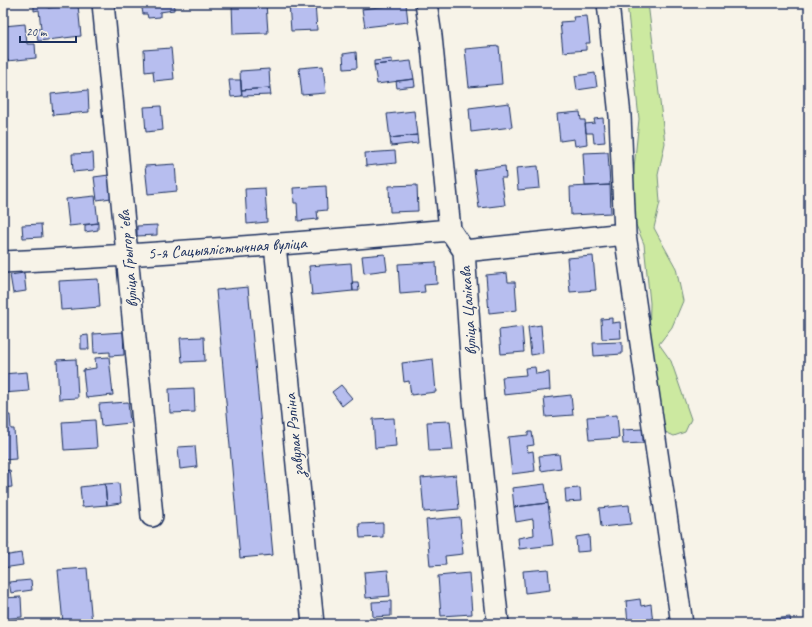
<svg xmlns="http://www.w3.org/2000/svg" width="812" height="627" font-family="Caveat,sans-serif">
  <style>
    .green { fill: #cce9a0; stroke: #748c7f }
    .building { fill: #b7beef; stroke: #1b2f5e }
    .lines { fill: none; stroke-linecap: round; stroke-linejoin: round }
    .minor-casing { stroke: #1b2f5e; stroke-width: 24 }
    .minor { stroke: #f7f3e8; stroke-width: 21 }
    .labels { text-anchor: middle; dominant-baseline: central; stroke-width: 3.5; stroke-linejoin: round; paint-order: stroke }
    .street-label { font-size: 17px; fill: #1b2f5e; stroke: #f7f3e8 }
  </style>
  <rect width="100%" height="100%" fill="#f7f3e8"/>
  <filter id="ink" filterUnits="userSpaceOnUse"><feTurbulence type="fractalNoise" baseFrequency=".025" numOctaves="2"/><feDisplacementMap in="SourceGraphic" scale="8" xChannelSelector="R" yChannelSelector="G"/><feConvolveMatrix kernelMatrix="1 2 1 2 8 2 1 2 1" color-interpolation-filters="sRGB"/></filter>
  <g filter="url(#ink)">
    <path class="green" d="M 627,3 L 648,3 L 665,143 L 658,175 L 660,202 L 654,228 L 661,241 L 676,268 L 683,301 L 672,327 L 659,344 L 671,361 L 691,419 L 685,432 L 674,436 L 661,430 L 649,344 L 650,303 L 644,244 L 633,218 L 633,178 L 639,119 Z"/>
    <path class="building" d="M 34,3 L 47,3 L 48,8 L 78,5 L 81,36 L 38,41 L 36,29 L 41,29 L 39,10 L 34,11 Z
      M 141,3 L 185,3 L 185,4 L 174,5 L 174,10 L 160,12 L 160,17 L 148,18 L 147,14 L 143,14 Z
      M 232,3 L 266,3 L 268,33 L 233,34 Z
      M 289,3 L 315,3 L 317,30 L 291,31 Z
      M 464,3 L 492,3 L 492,4 L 465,7 Z
      M 406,4 L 408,22 L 365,27 L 362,9 Z
      M 587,16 L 590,43 L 586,43 L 586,50 L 563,52 L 560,22 L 574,21 L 573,17 Z
      M 25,24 L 27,44 L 35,44 L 36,58 L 7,61 L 4,26 Z
      M 499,46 L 502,84 L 469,87 L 465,49 Z
      M 171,48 L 174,79 L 154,81 L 153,71 L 145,72 L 144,50 Z
      M 356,52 L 357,68 L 344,69 L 343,54 Z
      M 392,59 L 392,63 L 374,65 L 374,61 Z
      M 411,61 L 414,79 L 377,84 L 374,65 Z
      M 323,66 L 326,93 L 302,95 L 299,68 Z
      M 269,69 L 270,88 L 241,90 L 240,71 Z
      M 595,73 L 597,87 L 577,90 L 575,76 Z
      M 414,79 L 415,86 L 397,88 L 396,81 Z
      M 229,80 L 241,80 L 242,96 L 231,97 Z
      M 270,88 L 271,95 L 242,96 L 241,90 Z
      M 88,90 L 89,112 L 53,115 L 51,94 Z
      M 509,103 L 512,127 L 471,132 L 469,108 Z
      M 161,106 L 163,130 L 146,132 L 144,107 Z
      M 414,111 L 417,135 L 390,138 L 387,114 Z
      M 580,112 L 581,120 L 585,120 L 587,144 L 575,146 L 574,139 L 560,141 L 557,114 Z
      M 603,118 L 605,142 L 594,143 L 593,133 L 586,133 L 585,124 L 595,123 L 594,119 Z
      M 417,135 L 418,143 L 391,146 L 390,138 Z
      M 395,151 L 396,163 L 366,166 L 365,153 Z
      M 608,152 L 610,185 L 585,186 L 583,153 Z
      M 93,153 L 94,170 L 73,172 L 72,154 Z
      M 175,164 L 177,191 L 148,194 L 145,166 Z
      M 505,166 L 506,178 L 501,178 L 505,205 L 479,208 L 474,170 Z
      M 538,166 L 540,188 L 518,190 L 516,168 Z
      M 109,175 L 111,198 L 97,200 L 94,177 Z
      M 417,185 L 418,211 L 390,212 L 389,186 Z
      M 610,185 L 611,213 L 571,215 L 570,187 Z
      M 326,186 L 327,210 L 317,211 L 318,219 L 298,221 L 297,203 L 294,203 L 293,188 Z
      M 265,188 L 267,222 L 247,224 L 245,189 Z
      M 95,196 L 98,223 L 69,226 L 66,199 Z
      M 98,223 L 98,230 L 85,232 L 85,225 Z
      M 41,224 L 42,237 L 23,238 L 22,225 Z
      M 157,225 L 157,235 L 137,236 L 137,226 Z
      M 385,254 L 387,270 L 364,273 L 362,256 Z
      M 593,256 L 596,290 L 570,292 L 567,258 Z
      M 436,262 L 437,284 L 424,285 L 425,292 L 400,294 L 398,264 Z
      M 351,263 L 353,291 L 312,295 L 309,266 Z
      M 24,273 L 26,291 L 13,293 L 10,275 Z
      M 507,273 L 508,282 L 515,282 L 517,310 L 489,313 L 486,275 Z
      M 98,279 L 100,307 L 61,310 L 59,281 Z
      M 352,282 L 358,282 L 359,291 L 353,291 Z
      M 248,287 L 273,555 L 240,558 L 216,290 Z
      M 612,318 L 612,323 L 620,322 L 621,338 L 602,339 L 601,319 Z
      M 541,325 L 543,353 L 531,355 L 528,327 Z
      M 522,327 L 524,352 L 501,354 L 499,330 Z
      M 123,332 L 124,355 L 110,356 L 110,352 L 94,353 L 93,334 Z
      M 88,335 L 89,349 L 81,349 L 81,336 Z
      M 204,337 L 205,361 L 182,362 L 180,338 Z
      M 622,342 L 622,354 L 594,356 L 593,343 Z
      M 109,357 L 113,395 L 86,398 L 83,370 L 96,368 L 95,358 Z
      M 76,359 L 78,398 L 59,399 L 57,360 Z
      M 433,359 L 436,392 L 411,395 L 409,381 L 404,382 L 402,363 Z
      M 535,367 L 536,374 L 549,372 L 550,390 L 504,395 L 502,377 L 526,375 L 525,368 Z
      M 27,372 L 29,391 L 3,393 L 3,374 Z
      M 341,385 L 352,398 L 342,406 L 332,392 Z
      M 194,388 L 195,412 L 170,413 L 169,389 Z
      M 571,395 L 573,415 L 546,417 L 544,398 Z
      M 128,402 L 130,423 L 101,426 L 99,404 Z
      M 3,415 L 10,415 L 11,429 L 14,429 L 16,459 L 3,460 Z
      M 617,415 L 619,438 L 589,440 L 587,417 Z
      M 394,418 L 396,446 L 375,448 L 373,419 Z
      M 95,420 L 97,448 L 64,450 L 62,422 Z
      M 450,421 L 453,450 L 429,451 L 427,422 Z
      M 643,429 L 643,443 L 623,444 L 622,430 Z
      M 528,432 L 532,432 L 534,445 L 527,446 L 528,452 L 533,451 L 535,471 L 512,474 L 508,437 L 528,435 Z
      M 195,446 L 197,467 L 180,469 L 178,447 Z
      M 559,454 L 561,468 L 541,471 L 539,456 Z
      M 10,470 L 12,487 L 3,488 L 3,471 Z
      M 456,475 L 459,509 L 424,512 L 421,478 Z
      M 119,483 L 121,503 L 107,505 L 105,484 Z
      M 105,484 L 107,505 L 82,507 L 80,487 Z
      M 545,484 L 548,503 L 514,507 L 512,488 Z
      M 580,488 L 581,501 L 566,502 L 565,489 Z
      M 548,503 L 553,545 L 519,549 L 518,538 L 534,535 L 533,519 L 516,522 L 514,507 Z
      M 629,505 L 631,524 L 601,527 L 599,508 Z
      M 460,517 L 463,554 L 445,556 L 446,565 L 430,566 L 426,520 Z
      M 383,523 L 383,537 L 360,538 L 359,524 Z
      M 5,530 L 8,545 L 3,546 L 3,531 Z
      M 589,535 L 590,551 L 577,552 L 576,537 Z
      M 21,553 L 23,565 L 3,568 L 3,556 Z
      M 87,568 L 92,624 L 63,624 L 58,570 Z
      M 548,569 L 550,590 L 525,593 L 523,571 Z
      M 388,570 L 390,596 L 366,598 L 364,572 Z
      M 469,573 L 472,614 L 441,616 L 438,576 Z
      M 31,580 L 32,590 L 11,593 L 9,582 Z
      M 21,597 L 22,617 L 3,619 L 3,598 Z
      M 640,599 L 641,606 L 651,604 L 653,624 L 628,624 L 626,601 Z
      M 391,601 L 391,616 L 373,617 L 372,602 Z
      M 790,617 L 791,624 L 774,624 L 773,619 Z"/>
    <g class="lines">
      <g class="minor-casing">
        <path id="minor" d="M 103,3 L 152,516
          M 426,3 L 431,36 L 450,230 L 464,251 L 474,400 L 498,624
          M 608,3 L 620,116 L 625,234 L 682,624
          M 275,245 L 313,624
          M 464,251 L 625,234
          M 3,262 C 152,255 301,243 450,230"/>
      </g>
      <use href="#minor" class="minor"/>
    </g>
  </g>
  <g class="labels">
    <g class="street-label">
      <text transform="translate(227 248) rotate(-4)">5-я Сацыялістычная вуліца</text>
      <text transform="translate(128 259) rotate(-95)">вуліца Грыгорʼева</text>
      <text transform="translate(468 311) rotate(-94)">вуліца Цалікава</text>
      <text transform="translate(294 435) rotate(-96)">завулак Рэпіна</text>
    </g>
  </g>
  <rect width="812" height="627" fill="none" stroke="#f7f3e8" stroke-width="16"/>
  <rect x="8" y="8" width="796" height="611" fill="none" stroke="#1b2f5e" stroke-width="1.5" filter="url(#ink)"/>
  <path d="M20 36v6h56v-6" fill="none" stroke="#1b2f5e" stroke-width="2"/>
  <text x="26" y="36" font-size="12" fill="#1b2f5e" stroke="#f7f3e8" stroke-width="3" paint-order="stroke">20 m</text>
</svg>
